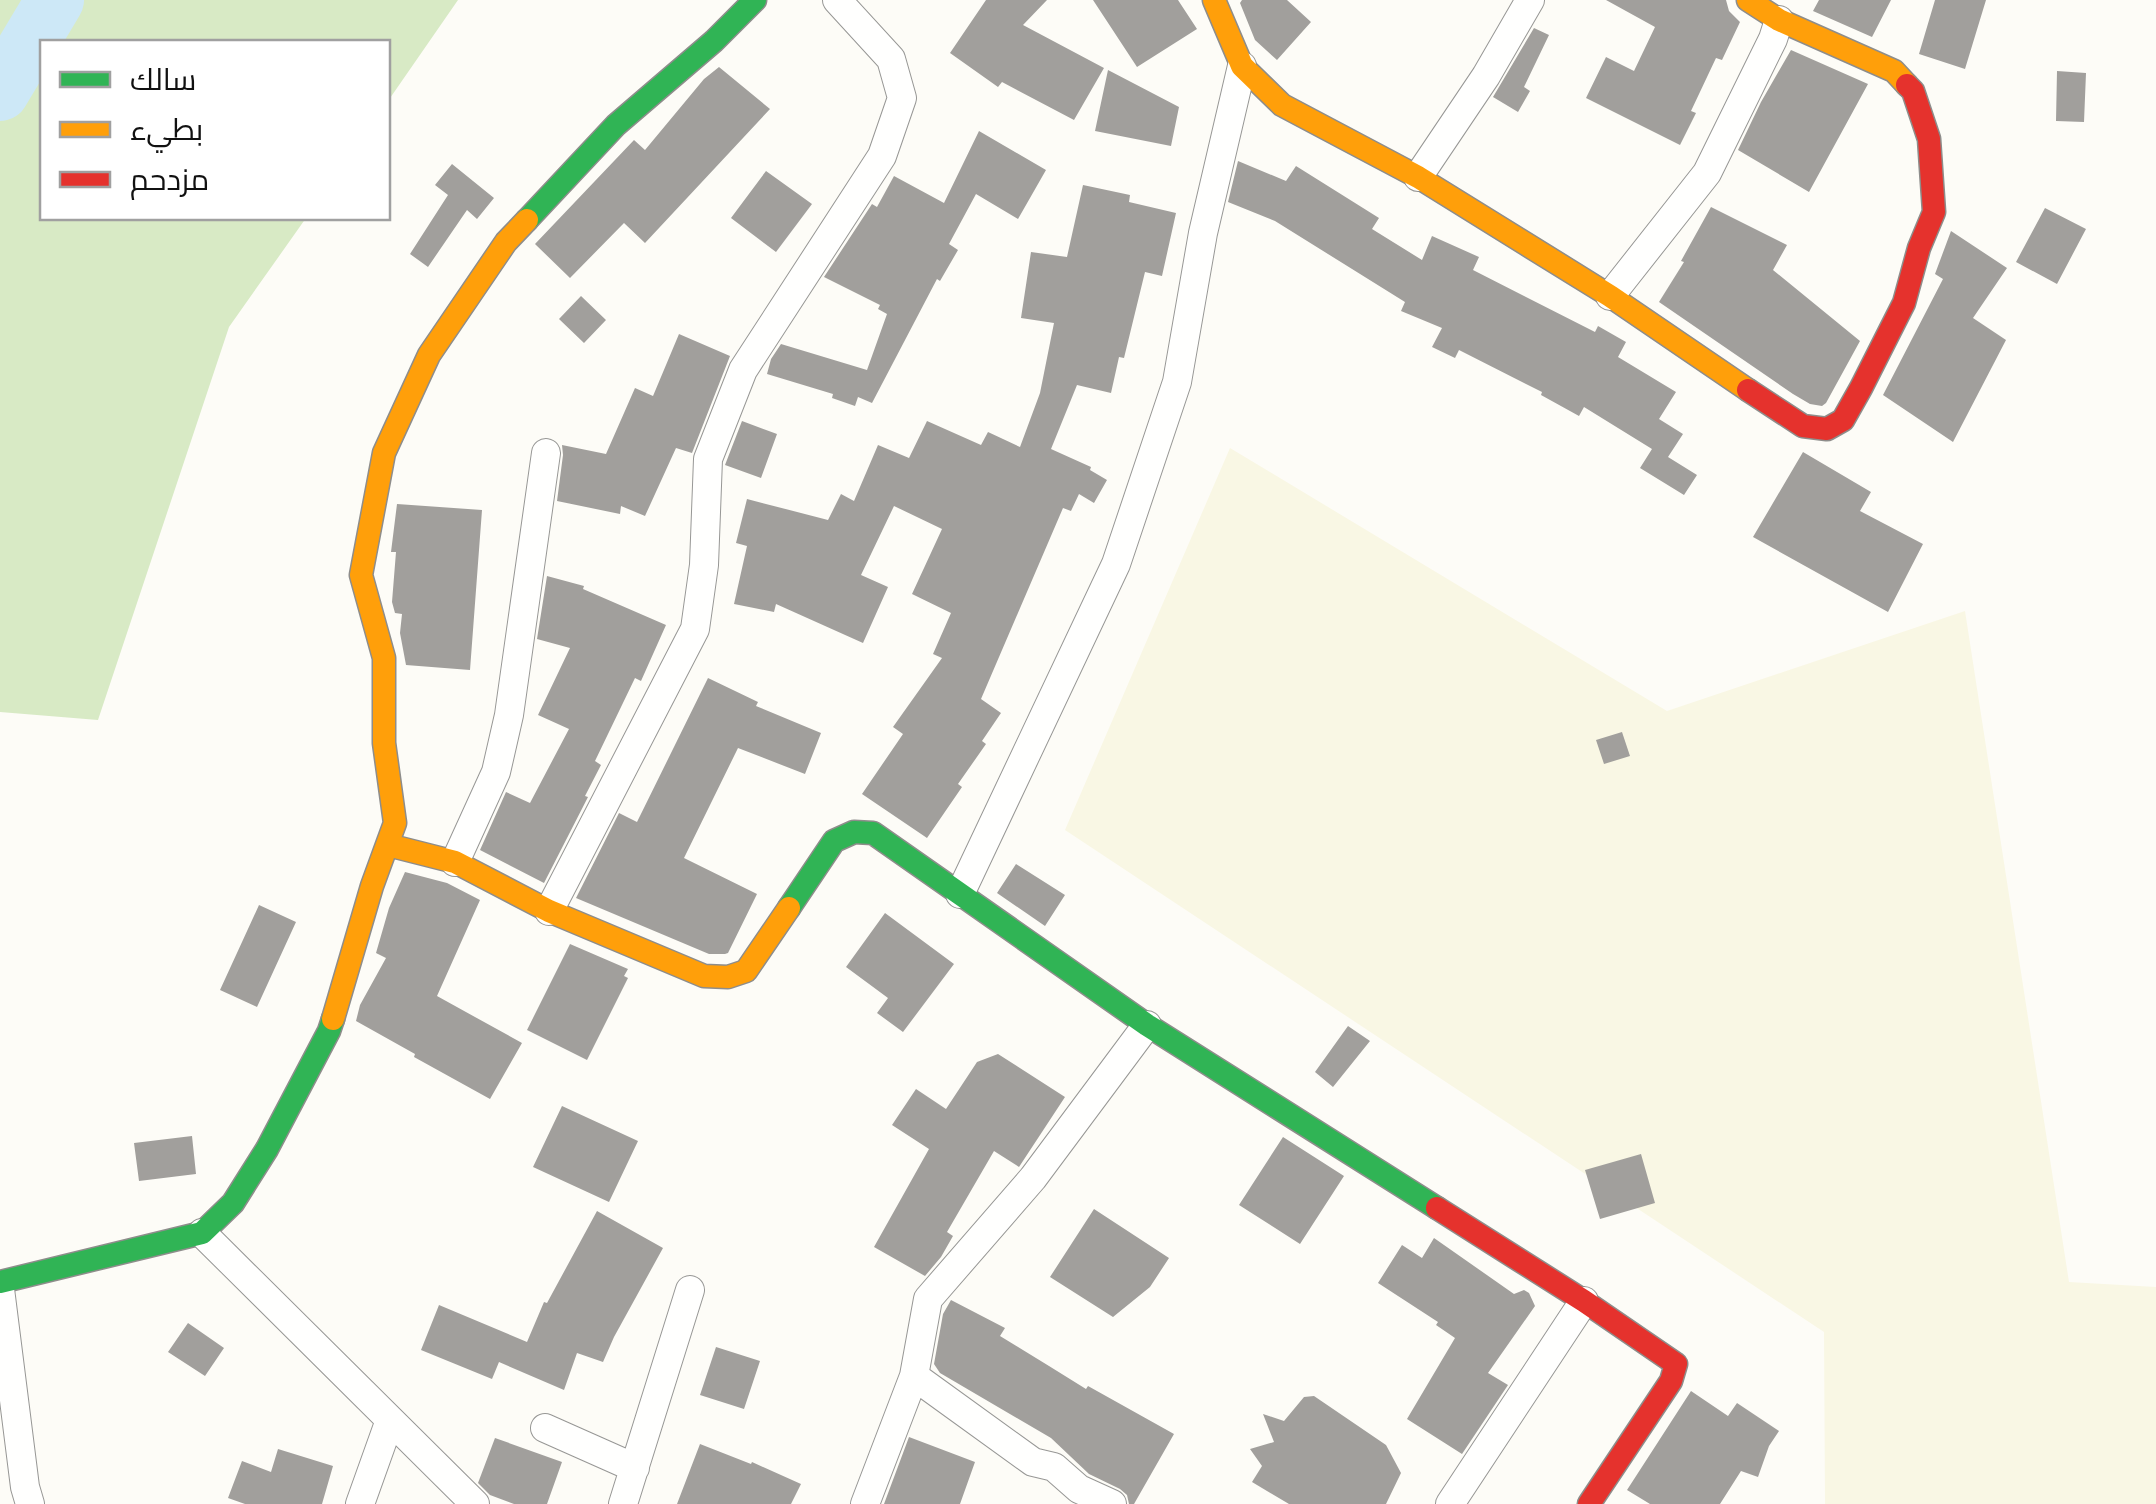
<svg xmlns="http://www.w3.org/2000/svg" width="2156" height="1504" font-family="Literata,Cairo,serif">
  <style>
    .farmland { fill: #f9f7e4 }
    .forest { fill: #d8eac5 }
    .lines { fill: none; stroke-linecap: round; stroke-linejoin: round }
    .river { stroke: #cde8f7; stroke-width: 58 }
    .building { fill: #a19f9c }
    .street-casing { stroke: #979795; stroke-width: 30 }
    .fast-casing { stroke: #8e8d8b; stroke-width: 25 }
    .slow-casing { stroke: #8e8d8b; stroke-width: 25 }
    .jam-casing { stroke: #8e8d8b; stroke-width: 25 }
    .street { stroke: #fffffe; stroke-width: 28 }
    .fast { stroke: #30b455; stroke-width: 22 }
    .slow { stroke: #ff9f0a; stroke-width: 22 }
    .jam { stroke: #e5322d; stroke-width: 22 }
  </style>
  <rect width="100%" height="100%" fill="#fdfcf7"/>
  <path class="farmland" d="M 1230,448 L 1667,711 L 1965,611 L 2069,1282 L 2156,1287 L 2156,1504 L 1825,1504 L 1824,1332 L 1065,830 Z"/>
  <path class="forest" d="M 0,0 L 458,0 L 388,101 L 388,42 L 42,42 L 42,218 L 306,218 L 229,327 L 98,720 L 0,712 Z"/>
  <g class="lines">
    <path class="river" d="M 0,92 L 55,0"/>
  </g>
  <path class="building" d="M 986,0 L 1047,0 L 1023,25 L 1104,68 L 1074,120 L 1002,82 L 998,87 L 950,53 Z
    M 1093,0 L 1178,0 L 1197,29 L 1137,67 Z
    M 1242,0 L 1287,0 L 1311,22 L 1277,60 L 1255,40 L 1240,3 Z
    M 1606,0 L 1726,0 L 1729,11 L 1740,22 L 1722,60 L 1716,58 L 1691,111 L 1696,113 L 1680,145 L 1586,98 L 1606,57 L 1634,71 L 1655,27 Z
    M 1819,0 L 1891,0 L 1872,37 L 1813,11 Z
    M 1935,0 L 1986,0 L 1965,69 L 1919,54 Z
    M 1534,28 L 1549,35 L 1524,87 L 1530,91 L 1518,112 L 1493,97 Z
    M 1791,50 L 1868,84 L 1809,192 L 1738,150 L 1761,102 Z
    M 719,67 L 770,109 L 645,243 L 624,223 L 570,278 L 535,244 L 634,140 L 645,150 L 704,79 Z
    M 1108,70 L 1179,107 L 1171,146 L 1095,131 Z
    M 2057,71 L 2086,73 L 2084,122 L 2056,121 Z
    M 979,131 L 1046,170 L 1018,219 L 976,194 L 949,244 L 958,250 L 940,281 L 937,279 L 872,403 L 858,397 L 855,406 L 832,398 L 833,394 L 767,374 L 771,359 L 781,344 L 867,370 L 887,314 L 878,309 L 880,305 L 824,277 L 872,204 L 877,207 L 894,176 L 944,203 Z
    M 1238,161 L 1286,181 L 1296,166 L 1379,218 L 1372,229 L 1422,260 L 1432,236 L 1479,257 L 1473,270 L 1595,332 L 1598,326 L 1626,342 L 1618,357 L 1676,392 L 1659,419 L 1683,434 L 1668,457 L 1697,475 L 1684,495 L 1640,468 L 1652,449 L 1584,407 L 1579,416 L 1541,395 L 1542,392 L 1459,350 L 1455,358 L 1432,347 L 1442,328 L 1401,311 L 1405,302 L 1275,221 L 1228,202 Z
    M 452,164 L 494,198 L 477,219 L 467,210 L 428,267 L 410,254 L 448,195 L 435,185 Z
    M 766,171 L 812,204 L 776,252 L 731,218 Z
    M 1083,185 L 1130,195 L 1129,202 L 1176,213 L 1162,276 L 1145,272 L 1124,358 L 1119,357 L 1111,393 L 1077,385 L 1051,449 L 1091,467 L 1090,470 L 1107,480 L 1094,503 L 1079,494 L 1071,511 L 1063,508 L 981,699 L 1001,713 L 982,741 L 986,744 L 958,784 L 962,787 L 927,838 L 862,794 L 903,734 L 893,727 L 942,658 L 933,654 L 951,613 L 912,594 L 942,529 L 894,506 L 861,575 L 888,587 L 863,643 L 776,604 L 774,612 L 734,604 L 747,546 L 736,543 L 747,499 L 828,520 L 841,494 L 854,501 L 878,445 L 909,458 L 927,421 L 981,445 L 988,432 L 1020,447 L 1040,393 L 1054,323 L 1021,318 L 1031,252 L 1067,257 Z
    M 1711,207 L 1787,245 L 1773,270 L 1860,341 L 1826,403 L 1822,406 L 1810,404 L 1793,394 L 1659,302 L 1684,262 L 1681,261 Z
    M 2045,208 L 2086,229 L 2057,284 L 2016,262 Z
    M 1951,231 L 2007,268 L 1973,318 L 2006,340 L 1953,442 L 1883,395 L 1943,279 L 1935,274 Z
    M 581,296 L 606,320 L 584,343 L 559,319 Z
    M 679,334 L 730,356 L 692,453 L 676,448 L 645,516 L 621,506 L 620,514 L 557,501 L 563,455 L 562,445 L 606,454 L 635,388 L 653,396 Z
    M 742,421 L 777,434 L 761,478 L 725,465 Z
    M 1803,452 L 1871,492 L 1860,511 L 1923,544 L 1888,612 L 1753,537 Z
    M 397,504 L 482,510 L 470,670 L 406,665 L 400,633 L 402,614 L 395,613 L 392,602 L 396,552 L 391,552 Z
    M 547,576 L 584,586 L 583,589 L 666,625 L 641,681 L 635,678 L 595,761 L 601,765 L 585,796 L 588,797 L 544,883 L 480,850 L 506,792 L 530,803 L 569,729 L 538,715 L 570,648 L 537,639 Z
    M 708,678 L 758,702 L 756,706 L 821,733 L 805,774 L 738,748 L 684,858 L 757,894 L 728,953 L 725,954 L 709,954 L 576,898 L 619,813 L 637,822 Z
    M 1622,732 L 1630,756 L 1604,764 L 1596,740 Z
    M 1016,864 L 1065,895 L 1045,926 L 997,893 Z
    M 405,872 L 447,883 L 480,900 L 437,996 L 522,1043 L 490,1099 L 414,1057 L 415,1054 L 356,1021 L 360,1005 L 386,958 L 376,953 L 389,908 Z
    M 259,905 L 296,922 L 257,1007 L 220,990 Z
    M 885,913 L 954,964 L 903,1032 L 877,1013 L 888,998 L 846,967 Z
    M 570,944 L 628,969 L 624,976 L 628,978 L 587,1060 L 527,1030 Z
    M 1348,1026 L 1370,1041 L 1333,1087 L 1315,1072 Z
    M 998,1054 L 1065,1097 L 1019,1167 L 994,1151 L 947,1232 L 953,1236 L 941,1257 L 925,1276 L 874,1247 L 929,1149 L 892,1125 L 916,1089 L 946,1109 L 977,1062 Z
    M 562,1106 L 638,1141 L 609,1202 L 533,1167 Z
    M 192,1136 L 196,1174 L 139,1181 L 134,1143 Z
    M 1283,1137 L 1344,1176 L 1300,1244 L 1239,1205 Z
    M 1641,1154 L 1655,1203 L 1600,1219 L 1585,1170 Z
    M 1094,1209 L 1169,1258 L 1150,1287 L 1113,1317 L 1050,1277 Z
    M 597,1211 L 663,1248 L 614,1337 L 603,1362 L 577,1353 L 564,1390 L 499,1362 L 492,1379 L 421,1350 L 439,1305 L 527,1342 L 544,1302 L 547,1303 Z
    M 1434,1238 L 1514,1294 L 1524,1290 L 1529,1293 L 1535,1306 L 1488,1373 L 1508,1385 L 1462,1454 L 1407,1419 L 1455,1338 L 1436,1325 L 1438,1322 L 1378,1283 L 1402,1245 L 1422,1258 Z
    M 951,1300 L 1005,1328 L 1000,1336 L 1049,1366 L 1086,1389 L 1088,1386 L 1174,1434 L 1134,1504 L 1129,1504 L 1127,1495 L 1120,1489 L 1089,1474 L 1051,1438 L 940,1373 L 934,1364 L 943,1314 Z
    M 188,1323 L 224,1348 L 205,1376 L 168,1352 Z
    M 716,1347 L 760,1361 L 744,1409 L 700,1395 Z
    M 1691,1391 L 1728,1416 L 1737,1403 L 1779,1431 L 1769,1446 L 1758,1477 L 1741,1471 L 1720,1504 L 1650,1504 L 1627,1490 Z
    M 1314,1396 L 1386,1445 L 1401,1473 L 1386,1504 L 1289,1504 L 1252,1482 L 1262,1466 L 1250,1449 L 1274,1442 L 1263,1414 L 1284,1421 L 1304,1397 Z
    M 909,1437 L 975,1462 L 960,1504 L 884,1504 Z
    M 495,1438 L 562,1462 L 547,1504 L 514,1504 L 490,1495 L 478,1483 Z
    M 700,1444 L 751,1464 L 752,1462 L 801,1484 L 791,1504 L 677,1504 Z
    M 278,1449 L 333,1466 L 322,1504 L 245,1504 L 228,1498 L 242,1461 L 271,1472 Z"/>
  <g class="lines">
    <g class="street-casing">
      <path id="street" d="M 1418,177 L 1486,76 L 1530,0
        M 1610,296 L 1707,173 L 1773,39 L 1779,20
        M 455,862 L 496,772 L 509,715 L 546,453
        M 960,894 L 1116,564 L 1177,382 L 1203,233 L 1242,66
        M 549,911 L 695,629 L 704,565 L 708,459 L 743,370 L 882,156 L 902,98 L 891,59 L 837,0
        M 202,1233 L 475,1504
        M 0,1289 L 25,1487 L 30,1504
        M 914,1376 L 1033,1462 L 1054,1467 L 1079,1489 L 1112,1504
        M 545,1428 L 635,1468
        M 360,1504 L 390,1420
        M 623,1504 L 690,1290
        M 865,1504 L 914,1376 L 928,1299 L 1033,1178 L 1147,1025
        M 1450,1504 L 1584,1301"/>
    </g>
    <g class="fast-casing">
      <path id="fast" d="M 527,220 L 616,125 L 714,41 L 755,0
        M 789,908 L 834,841 L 854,832 L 873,833 L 1147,1025 L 1437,1208
        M 0,1282 L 202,1233 L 233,1203 L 267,1149 L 329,1031 L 333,1019"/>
    </g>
    <g class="slow-casing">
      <path id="slow" d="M 1214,0 L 1242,66 L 1282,105 L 1418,177 L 1610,296 L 1748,390
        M 1748,0 L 1779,20 L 1894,71 L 1907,85
        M 388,845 L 455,862 L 549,911 L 704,976 L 728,977 L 746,971 L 789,908
        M 333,1019 L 372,886 L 395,823 L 384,743 L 384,658 L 361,575 L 384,453 L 429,355 L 506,242 L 527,220"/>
    </g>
    <g class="jam-casing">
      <path id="jam" d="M 1748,390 L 1803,426 L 1827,429 L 1843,420 L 1861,388 L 1904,303 L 1919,248 L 1934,212 L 1929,139 L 1913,91 L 1907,85
        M 1437,1208 L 1584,1301 L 1676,1364 L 1671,1381 L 1589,1504"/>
    </g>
    <use href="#street" class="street"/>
    <use href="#fast" class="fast"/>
    <use href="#slow" class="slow"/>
    <use href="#jam" class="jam"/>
  </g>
  <rect x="40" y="40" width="350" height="180" fill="#ffffff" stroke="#a0a0a0" stroke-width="2.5"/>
  <rect x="60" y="72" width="50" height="15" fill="#30b455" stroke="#a0a0a0" stroke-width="2.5"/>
  <text x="130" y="90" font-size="30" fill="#111111">سالك</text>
  <rect x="60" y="122" width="50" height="15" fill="#ff9f0a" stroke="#a0a0a0" stroke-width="2.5"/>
  <text x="130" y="140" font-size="30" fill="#111111">بطيء</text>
  <rect x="60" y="172" width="50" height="15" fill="#e5322d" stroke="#a0a0a0" stroke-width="2.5"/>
  <text x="130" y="190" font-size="30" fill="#111111">مزدحم</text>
</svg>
